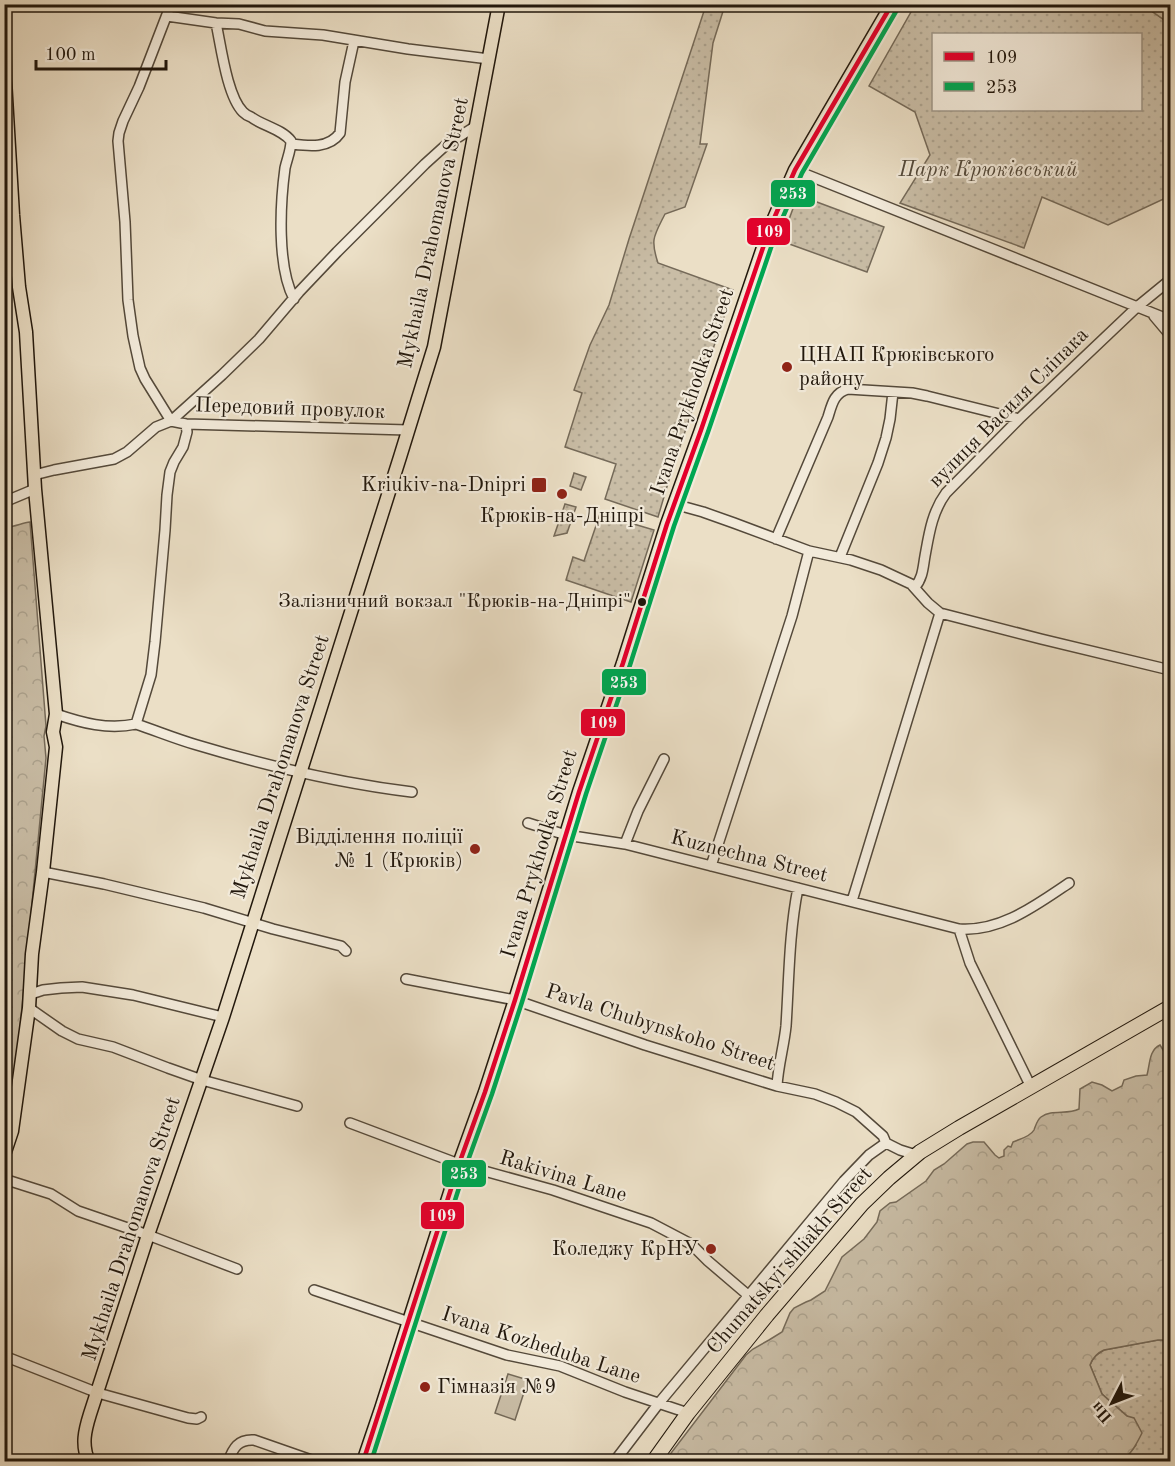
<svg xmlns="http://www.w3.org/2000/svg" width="1175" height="1466" font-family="'Old Standard TT',serif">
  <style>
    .grass { fill: url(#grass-dots); stroke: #756a59; stroke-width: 1.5; fill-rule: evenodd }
    .forest { fill: url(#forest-crowns); stroke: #756a59; stroke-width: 1.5 }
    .pitch { fill: #c9bda6; stroke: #756a59; stroke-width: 1.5 }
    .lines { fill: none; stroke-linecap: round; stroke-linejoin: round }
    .minor-casing { stroke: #54493a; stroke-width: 12 }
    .major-casing { stroke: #21170c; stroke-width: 15 }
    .highway-casing { stroke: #21170c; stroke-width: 16 }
    .minor { stroke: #f2eada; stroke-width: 9 }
    .major { stroke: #ebdfc6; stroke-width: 12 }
    .highway { stroke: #ebdfc6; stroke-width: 14 }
    .bus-1-casing { stroke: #f2eada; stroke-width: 9 }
    .bus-2-casing { stroke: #f2eada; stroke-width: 9 }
    .bus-1 { stroke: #e4002b; stroke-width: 4.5 }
    .bus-2 { stroke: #00a651; stroke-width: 4.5 }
    .poi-dot { fill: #8f2418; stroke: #f2eada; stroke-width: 2 }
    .bus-dot { fill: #21170c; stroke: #f2eada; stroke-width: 2 }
    .labels { text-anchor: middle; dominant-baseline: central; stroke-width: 4.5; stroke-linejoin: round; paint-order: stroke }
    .bus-label { font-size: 20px; fill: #21170c; stroke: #f2eada; text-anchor: end }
    .park-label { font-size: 21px; font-style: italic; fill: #53493a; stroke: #f2eada }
    .street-label { font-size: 21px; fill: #21170c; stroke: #f2eada }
    .poi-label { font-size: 21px; fill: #21170c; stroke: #f2eada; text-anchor: end }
    .line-badge { stroke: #f2eada; stroke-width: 2 }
    .badge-label { font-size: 16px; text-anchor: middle; font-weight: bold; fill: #fff }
  </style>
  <defs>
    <pattern id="grass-dots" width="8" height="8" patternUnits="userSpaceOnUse" patternTransform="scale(1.5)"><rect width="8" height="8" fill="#c9bda6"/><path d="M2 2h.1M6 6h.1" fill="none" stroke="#aca28e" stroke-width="1.8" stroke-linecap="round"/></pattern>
    <pattern id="forest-crowns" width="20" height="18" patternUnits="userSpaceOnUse" patternTransform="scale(1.5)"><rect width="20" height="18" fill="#c9bda6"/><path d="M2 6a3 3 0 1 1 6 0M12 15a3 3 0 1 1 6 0" fill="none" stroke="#aca28e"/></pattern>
  </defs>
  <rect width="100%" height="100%" fill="#ebdfc6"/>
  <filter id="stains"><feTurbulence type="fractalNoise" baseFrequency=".00333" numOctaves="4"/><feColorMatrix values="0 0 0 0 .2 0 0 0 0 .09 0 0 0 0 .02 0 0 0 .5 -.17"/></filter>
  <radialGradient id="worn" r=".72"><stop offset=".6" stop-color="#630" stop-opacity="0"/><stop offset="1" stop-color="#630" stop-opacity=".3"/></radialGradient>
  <path class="grass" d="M 706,5 L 725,5 L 713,43 L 700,144 L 707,144 L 685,207 L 665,214 C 654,236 650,239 658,263 L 733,290 L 671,473 L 658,517 L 605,499 L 616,464 L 565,447 L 582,393 L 574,390 L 590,345 L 609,305 L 629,239 Z
    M 915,5 L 1143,5 L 1163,19 L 1170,21 L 1170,196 L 1108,225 L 1042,197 L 1024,248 L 900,203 L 930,155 L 915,112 L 869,86 ZM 934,34 L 1140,34 L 1140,110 L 934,110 Z
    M 798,195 L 884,227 L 867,272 L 781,241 Z
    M 574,473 L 586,477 L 581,490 L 570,486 Z
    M 565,504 L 576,507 L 567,533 L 554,536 Z
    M 600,514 L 654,530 L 631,602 L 566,580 L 573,557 L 584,561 Z
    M 5,644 L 5,693 L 9,730 L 5,784 Z
    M 1158,1340 L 1170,1340 L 1170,1461 L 1119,1461 L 1127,1457 L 1136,1445 L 1127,1416 L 1102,1394 L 1090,1365 C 1093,1357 1097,1354 1104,1350 Z"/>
  <path class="forest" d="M 30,522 L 46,726 L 44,736 L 46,758 L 16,1069 L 5,1141 L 4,784 L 9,730 L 5,693 L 4,527 C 13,528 21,523 30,522 Z
    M 1160,1045 L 1168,1058 L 1170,1059 L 1170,1340 L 1158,1340 L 1104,1350 C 1097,1353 1093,1357 1090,1365 L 1102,1394 L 1127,1416 L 1134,1418 L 1142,1433 C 1136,1445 1131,1455 1119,1462 L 665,1461 L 746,1355 L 753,1349 L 769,1340 L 782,1332 L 790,1313 L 794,1308 L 806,1302 L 811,1300 L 825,1291 L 842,1257 L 864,1239 L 877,1222 L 880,1211 L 890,1203 L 896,1202 L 926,1181 L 934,1170 L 944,1164 L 967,1144 L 973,1142 L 984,1142 L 995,1155 L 999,1158 L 1004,1156 L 1004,1150 L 1008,1146 L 1011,1147 L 1013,1142 C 1020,1139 1030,1137 1034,1130 C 1036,1125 1037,1120 1041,1117 C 1052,1109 1067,1115 1079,1109 L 1080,1089 L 1092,1082 L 1102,1085 L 1112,1091 L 1122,1086 L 1124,1080 L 1136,1076 L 1147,1075 C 1150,1064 1149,1050 1160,1045 Z"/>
  <path class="pitch" d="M 1143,5 L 1170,5 L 1170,21 L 1163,19 Z
    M 508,1374 L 528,1380 L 515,1420 L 495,1413 Z"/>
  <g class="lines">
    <g class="minor-casing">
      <path id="minor" d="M 171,4 L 139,87 L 123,121 L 119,133 L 118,141 L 125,222 L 128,300 L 133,336 L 140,368 L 145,379 L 171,421 L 186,424 L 408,430
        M 167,16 L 216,23 L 239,24 L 265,31 L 323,35 L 408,49 L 489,59
        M 216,23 C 221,46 227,96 243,112 C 245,114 248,116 251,117 C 263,126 282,129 291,141 C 291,150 287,159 285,168 C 280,205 277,267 294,299
        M 292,144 C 308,146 329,149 340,133 L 345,82 L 354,41
        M 795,170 L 1170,320
        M 1154,316 L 1170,335
        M 34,475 L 54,470 L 114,459 L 127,452 L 156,427 L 171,421 L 222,375 L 259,339 L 299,292 L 337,252 L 425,164 L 446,145 L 476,126
        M 4,502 L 35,489
        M 674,504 L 703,512 L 734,523 L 809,551 L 851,560 L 881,570 L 911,584 L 928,603 L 940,613 L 1041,639 L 1170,670
        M 776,539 L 828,417 C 832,404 834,393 848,389 L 912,393 L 927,396 L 1019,419
        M 840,557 L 878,463 L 886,438 L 890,419 L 893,392
        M 915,587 C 923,578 923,567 925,556 C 929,534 932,512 946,493 L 1019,419 L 1137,307 L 1170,280
        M 56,714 C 82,723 108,730 136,724 C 157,731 176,739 197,745 C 267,766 339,783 412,792
        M 136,724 L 151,675 L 155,642 L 165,530 L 167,495 L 170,472 L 174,462 L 183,447 L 187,432 L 186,424
        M 528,823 L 566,835 L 625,844 L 959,929 L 970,963 L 1031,1087
        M 625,844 L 638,811 L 664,759
        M 711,866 L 792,616 L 809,551
        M 43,872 L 104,884 L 204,908 L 273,929 L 341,946 L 346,951
        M 852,901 L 940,613
        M 959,929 C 1001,932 1036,905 1069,883
        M 406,979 L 515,1000 L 645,1045 L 738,1074 L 777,1086 L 815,1094 L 836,1102 L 856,1112 L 883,1136 L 886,1143
        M 31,994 L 43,990 L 61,988 L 82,987 L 133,995 L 223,1017
        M 29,1008 L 62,1031 L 78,1039 L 113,1047 L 168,1068 L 202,1080 L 297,1106
        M 777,1086 C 778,1066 784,1046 786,1026 C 789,980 789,933 798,888
        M 350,1123 L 459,1164 L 553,1190 L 651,1223 L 691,1244 L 708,1261 L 749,1296
        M 886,1143 L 900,1150 L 916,1155
        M 4,1179 L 51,1194 L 78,1211 L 148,1235 L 237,1269
        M 314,1290 L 507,1355 L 560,1366 L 625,1392 L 688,1413
        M 4,1356 L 98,1393 L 188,1418 L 197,1419 L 201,1417
        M 228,1462 C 233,1448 238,1439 254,1440 L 317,1462
        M 614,1462 L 659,1403 L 844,1181 L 869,1155 L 886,1143"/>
    </g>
    <g class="major-casing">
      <path id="major" d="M 4,12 L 5,80 L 13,215 L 19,287 L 26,332 L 35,489 L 56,714 L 53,732 L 56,747 L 43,872 L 32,954 L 29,1008 L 12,1131 L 4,1155
        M 89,1462 C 81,1445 85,1430 90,1414 L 148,1235 L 223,1017 L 400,457 L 434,347 L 499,4
        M 363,1462 L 381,1409 L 459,1164 L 485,1092 L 515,1000 L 579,792 L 623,663 L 667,524 L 701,430 L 769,230 L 795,170 L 892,4"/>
    </g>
    <g class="highway-casing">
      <path id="highway" d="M 653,1462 L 688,1413 L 767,1315 L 862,1204 L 889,1178 L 920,1152 L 959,1128 L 1170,1007"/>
    </g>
    <use href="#minor" class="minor"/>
    <use href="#major" class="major"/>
    <use href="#highway" class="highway"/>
    <g class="bus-1-casing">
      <path id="bus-1" d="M 363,1462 L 459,1164 L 485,1092 L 515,1000 L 579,792 L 623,663 L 667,524 L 701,430 L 769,230 L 795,170 L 892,4"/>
    </g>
    <g class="bus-2-casing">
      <path id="bus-2" d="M 371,1462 L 466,1166 L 492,1094 L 522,1002 L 586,794 L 630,665 L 674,526 L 708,432 L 776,233 L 802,173 L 898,8"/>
    </g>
    <use href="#bus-1" class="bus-1"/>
    <use href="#bus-2" class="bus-2"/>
  </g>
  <g class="poi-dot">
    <circle cx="787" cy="367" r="6"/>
    <rect x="531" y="477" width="16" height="16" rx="3"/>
    <circle cx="562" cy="494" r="6"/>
    <circle cx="475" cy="849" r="6"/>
    <circle cx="711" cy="1249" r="6"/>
    <circle cx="425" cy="1387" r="6"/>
  </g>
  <circle class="bus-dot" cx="642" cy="602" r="5"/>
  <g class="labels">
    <g class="bus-label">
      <text x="631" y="602">Залізничний вокзал "Крюкiв-на-Днiпрi"</text>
    </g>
    <g class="park-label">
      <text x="988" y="170">Парк Крюківський</text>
    </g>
    <g class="street-label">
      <text transform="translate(434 233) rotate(-78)">Mykhaila Drahomanova Street</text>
      <text transform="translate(693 392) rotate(-71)">Ivana Prykhodka Street</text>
      <text transform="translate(1009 408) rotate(-45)">вулиця Василя Сліпака</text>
      <text transform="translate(290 409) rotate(2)">Передовий провулок</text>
      <text transform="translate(281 767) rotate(-72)">Mykhaila Drahomanova Street</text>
      <text transform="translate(540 854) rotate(-73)">Ivana Prykhodka Street</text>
      <text transform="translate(749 857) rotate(14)">Kuznechna Street</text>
      <text transform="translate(660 1028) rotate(18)">Pavla Chubynskoho Street</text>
      <text transform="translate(563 1177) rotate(17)">Rakivina Lane</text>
      <text transform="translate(132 1229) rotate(-72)">Mykhaila Drahomanova Street</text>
      <text transform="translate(790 1261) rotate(-49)">Chumatskyi shliakh Street</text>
      <text transform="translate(541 1346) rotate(18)">Ivana Kozheduba Lane</text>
    </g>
    <g class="poi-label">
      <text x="799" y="355" text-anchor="start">ЦНАП Крюківського<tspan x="799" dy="24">району</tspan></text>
      <text x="526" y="485">Kriukiv-na-Dnipri</text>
      <text x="562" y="516" text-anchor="middle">Крюків-на-Дніпрі</text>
      <text x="463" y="837">Відділення поліції<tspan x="463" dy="24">№ 1 (Крюків)</tspan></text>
      <text x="699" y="1249">Коледжу КрНУ</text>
      <text x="437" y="1387" text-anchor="start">Гімназія №9</text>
    </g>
  </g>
  <g class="line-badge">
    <rect x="770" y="179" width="46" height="29" rx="6" fill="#00a651"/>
    <rect x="746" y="217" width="45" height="29" rx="6" fill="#e4002b"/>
    <rect x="601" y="668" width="46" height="28" rx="6" fill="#00a651"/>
    <rect x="580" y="708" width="46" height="29" rx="6" fill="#e4002b"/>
    <rect x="441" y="1159" width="46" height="29" rx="6" fill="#00a651"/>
    <rect x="420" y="1201" width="45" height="29" rx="6" fill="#e4002b"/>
  </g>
  <g class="badge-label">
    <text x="793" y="199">253</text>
    <text x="769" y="237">109</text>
    <text x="624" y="688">253</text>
    <text x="603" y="728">109</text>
    <text x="464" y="1179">253</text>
    <text x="442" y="1221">109</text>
  </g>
  <rect width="1175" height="1466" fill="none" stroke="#ebdfc6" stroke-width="24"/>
  <rect x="6" y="6" width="1163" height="1454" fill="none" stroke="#21170c" stroke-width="3"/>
  <rect x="12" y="12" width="1151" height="1442" fill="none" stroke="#21170c" stroke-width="1.5"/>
  <rect x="932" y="33" width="210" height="78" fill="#f2eada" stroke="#9e9688" stroke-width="1.5"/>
  <rect x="944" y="52" width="30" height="9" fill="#e4002b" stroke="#9e9688" stroke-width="1.5"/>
  <text x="986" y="63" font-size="18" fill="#21170c">109</text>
  <rect x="944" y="82" width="30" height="9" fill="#00a651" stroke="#9e9688" stroke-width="1.5"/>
  <text x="986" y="93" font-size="18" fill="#21170c">253</text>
  <g transform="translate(1112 1403) rotate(228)" stroke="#f2eada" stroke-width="4.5" paint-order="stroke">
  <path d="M0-4.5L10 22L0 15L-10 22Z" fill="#21170c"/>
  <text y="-9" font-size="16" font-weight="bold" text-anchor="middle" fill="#21170c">Пн</text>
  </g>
  <path d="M36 60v9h130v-9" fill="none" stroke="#21170c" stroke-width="3"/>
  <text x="45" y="60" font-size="18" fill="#21170c" stroke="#f2eada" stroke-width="4.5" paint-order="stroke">100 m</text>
  <rect width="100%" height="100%" filter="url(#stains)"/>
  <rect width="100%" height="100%" fill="url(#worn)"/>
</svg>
